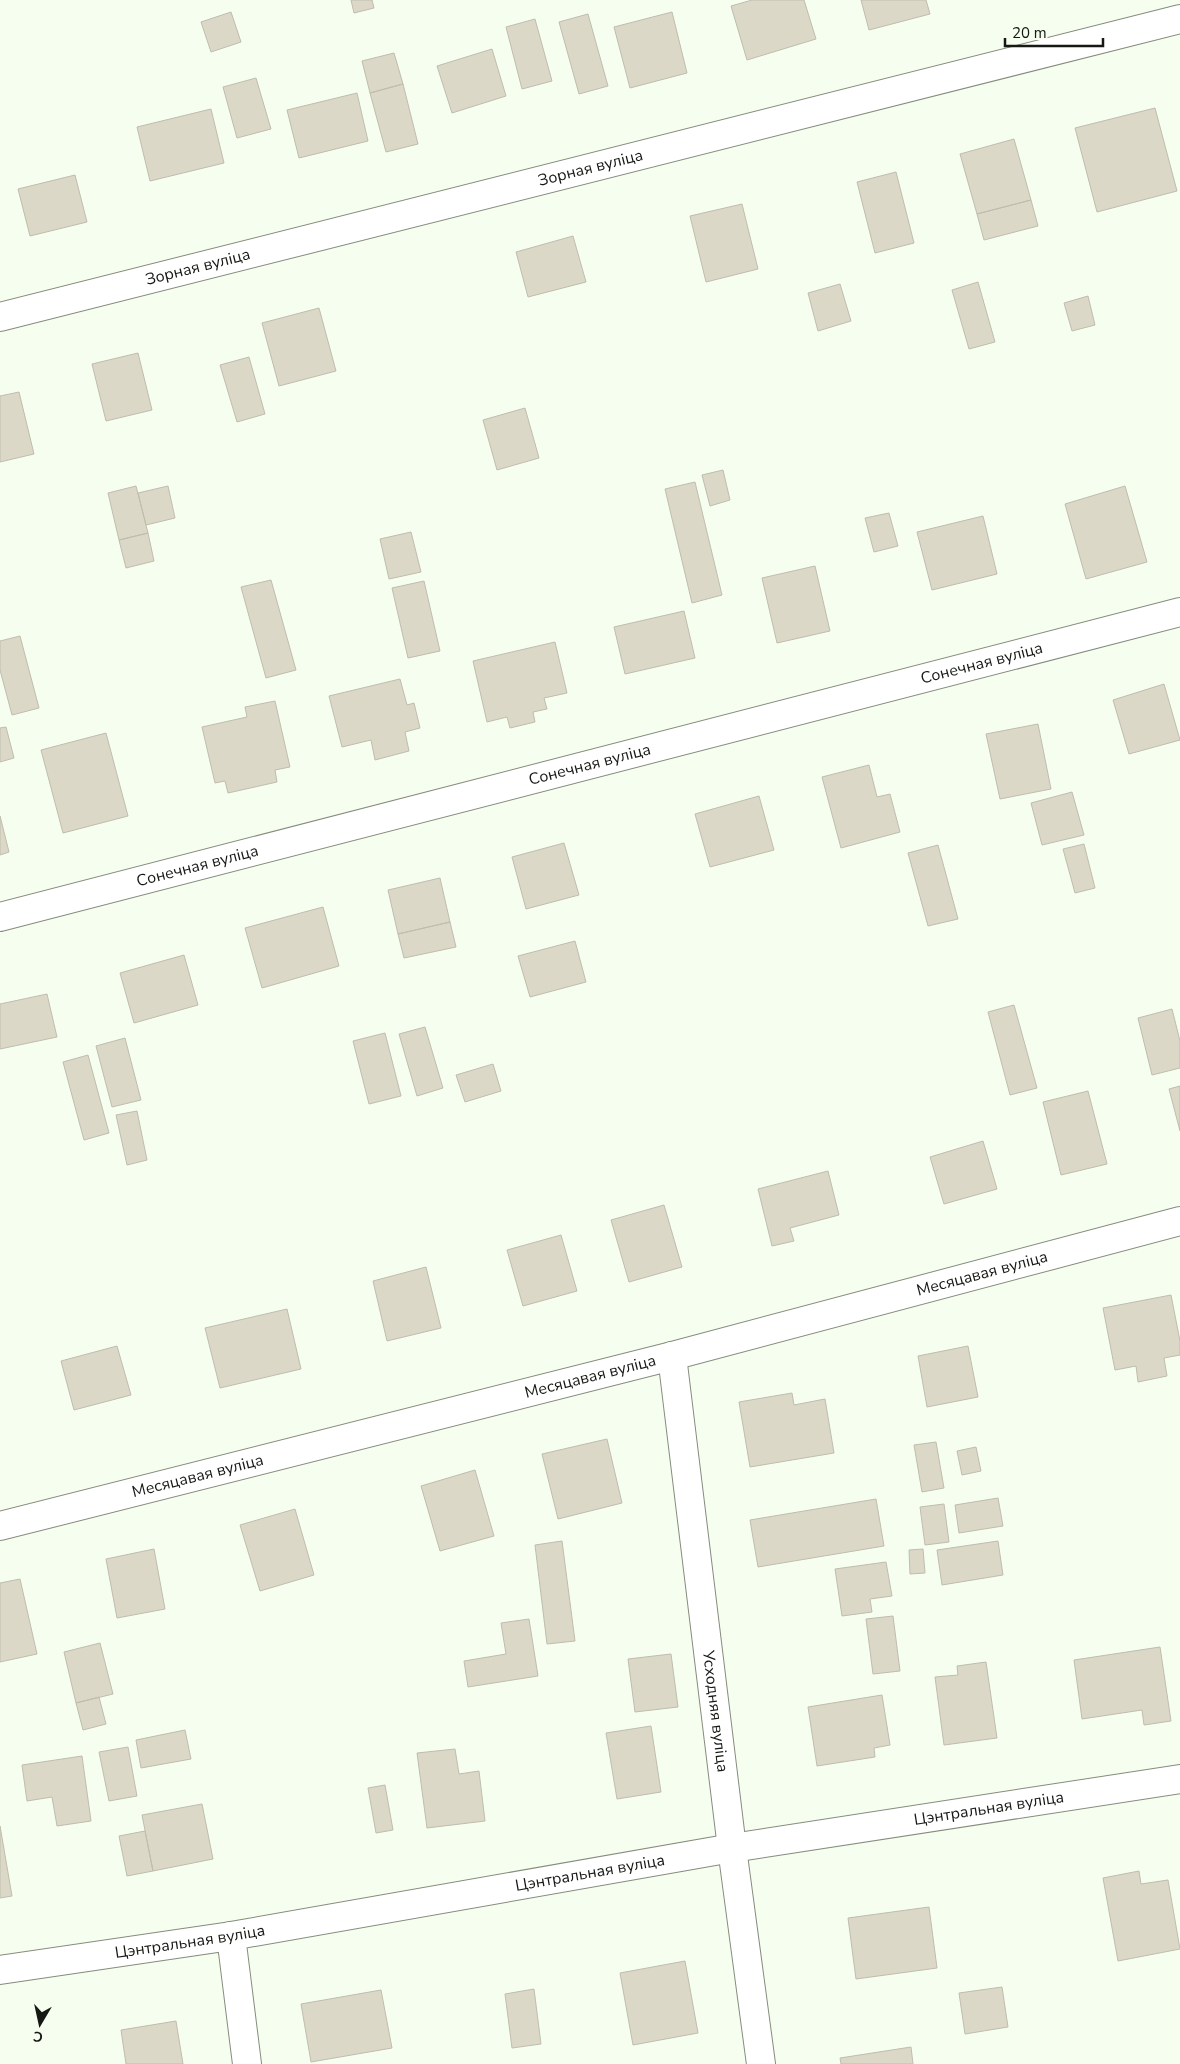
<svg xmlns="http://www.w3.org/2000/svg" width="1180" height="2064" font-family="'Nunito Sans',sans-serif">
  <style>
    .building { fill: #dbd8c7; stroke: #bfbdad }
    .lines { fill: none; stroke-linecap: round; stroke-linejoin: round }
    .minor-casing { stroke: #858c7e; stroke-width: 30 }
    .minor { stroke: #fff; stroke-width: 28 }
    .labels { text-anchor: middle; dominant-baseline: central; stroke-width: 4.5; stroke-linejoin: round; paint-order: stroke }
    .street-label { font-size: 16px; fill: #151813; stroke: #f6feef }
  </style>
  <rect width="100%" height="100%" fill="#f6feef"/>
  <path class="building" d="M 351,0 L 372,0 L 374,8 L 354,13 Z
    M 752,0 L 804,0 L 816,39 L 747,60 L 731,6 Z
    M 861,0 L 926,0 L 930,14 L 869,30 Z
    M 231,12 L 241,42 L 211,52 L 201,22 Z
    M 672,12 L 687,73 L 630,88 L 614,27 Z
    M 588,14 L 608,86 L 579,94 L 559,22 Z
    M 535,19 L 552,81 L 522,89 L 506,27 Z
    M 492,49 L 506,96 L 452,113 L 437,66 Z
    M 394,53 L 403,84 L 370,93 L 362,61 Z
    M 256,78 L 271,129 L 237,138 L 223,87 Z
    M 403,84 L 418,144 L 386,152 L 370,93 Z
    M 357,93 L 368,141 L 299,158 L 287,110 Z
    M 1155,108 L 1177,191 L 1097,212 L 1075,128 Z
    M 211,109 L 224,163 L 150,181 L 137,127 Z
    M 1014,139 L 1031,200 L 977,214 L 960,154 Z
    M 896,172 L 914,243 L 875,253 L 857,182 Z
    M 75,175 L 87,222 L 30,236 L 18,189 Z
    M 1031,200 L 1038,226 L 984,240 L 977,214 Z
    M 742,204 L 758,269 L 706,282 L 690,216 Z
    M 573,236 L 586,282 L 528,297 L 516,252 Z
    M 978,282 L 995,342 L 969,349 L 952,290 Z
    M 840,284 L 851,321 L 818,331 L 808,293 Z
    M 1088,296 L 1095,325 L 1072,331 L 1064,303 Z
    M 319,308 L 336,371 L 279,386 L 262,323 Z
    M 138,353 L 152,410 L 106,421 L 92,364 Z
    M 249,357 L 265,414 L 237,422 L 220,365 Z
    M 19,392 L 34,454 L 0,462 L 0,396 Z
    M 525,408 L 539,458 L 497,470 L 483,420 Z
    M 723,470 L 730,500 L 710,506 L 702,475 Z
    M 695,482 L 722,595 L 692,603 L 665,489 Z
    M 136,486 L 148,533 L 119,540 L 108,493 Z
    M 168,486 L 175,518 L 146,525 L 138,493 Z
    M 1125,486 L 1147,562 L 1086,579 L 1065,504 Z
    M 889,513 L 898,546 L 874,552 L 865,518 Z
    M 983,516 L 997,574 L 932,590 L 917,532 Z
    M 411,532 L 421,572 L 389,579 L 380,539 Z
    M 148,533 L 154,561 L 126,568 L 119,540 Z
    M 815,566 L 830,631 L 777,643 L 762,578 Z
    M 271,580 L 296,670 L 266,678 L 241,587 Z
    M 424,581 L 440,651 L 408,658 L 392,588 Z
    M 684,611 L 695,658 L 625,674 L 614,627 Z
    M 20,636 L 39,708 L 12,715 L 0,670 L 0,641 Z
    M 555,642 L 567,693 L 544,698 L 547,709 L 533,712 L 535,722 L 510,728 L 507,717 L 487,722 L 473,661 Z
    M 400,679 L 407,705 L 414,703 L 420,728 L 405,732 L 409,751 L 375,760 L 371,740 L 342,747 L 329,696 Z
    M 1164,684 L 1180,740 L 1129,754 L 1113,700 Z
    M 275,701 L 290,767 L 275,770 L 277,782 L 228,793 L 225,781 L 215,783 L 202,727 L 247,717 L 245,707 Z
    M 1038,724 L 1051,789 L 1000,799 L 986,734 Z
    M 6,727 L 14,758 L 0,762 L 0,728 Z
    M 106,733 L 128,816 L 63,833 L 41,750 Z
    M 869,765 L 877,797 L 890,794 L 900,832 L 841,848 L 822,777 Z
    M 1072,792 L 1084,835 L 1042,845 L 1031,803 Z
    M 759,796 L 774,850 L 710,867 L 695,814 Z
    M 0,816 L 9,852 L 0,855 Z
    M 564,843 L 579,895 L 526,909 L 512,857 Z
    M 1084,844 L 1095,888 L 1075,893 L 1063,849 Z
    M 938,845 L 958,919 L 928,926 L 908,853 Z
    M 440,878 L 450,922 L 398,934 L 388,890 Z
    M 323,907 L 339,966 L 262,988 L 245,928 Z
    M 450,922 L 456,947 L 404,958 L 398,934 Z
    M 575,941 L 586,982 L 530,997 L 518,956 Z
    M 184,955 L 198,1005 L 134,1023 L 120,973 Z
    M 47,994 L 57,1037 L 0,1049 L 0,1004 Z
    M 1014,1005 L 1037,1088 L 1010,1095 L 988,1012 Z
    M 1172,1009 L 1180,1041 L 1180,1068 L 1152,1075 L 1138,1018 Z
    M 425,1027 L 443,1088 L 417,1096 L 399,1034 Z
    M 385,1033 L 401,1096 L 369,1104 L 353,1041 Z
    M 125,1038 L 141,1100 L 112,1107 L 96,1046 Z
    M 88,1055 L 109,1133 L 84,1140 L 63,1062 Z
    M 493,1064 L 501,1091 L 465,1102 L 456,1075 Z
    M 1180,1086 L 1180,1131 L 1169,1089 Z
    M 1088,1091 L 1107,1164 L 1061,1175 L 1043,1102 Z
    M 137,1111 L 147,1160 L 127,1165 L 116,1115 Z
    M 983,1141 L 997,1189 L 944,1204 L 930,1157 Z
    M 828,1171 L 839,1215 L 790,1228 L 794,1241 L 772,1246 L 758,1189 Z
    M 664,1205 L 682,1267 L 629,1282 L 611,1220 Z
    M 561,1235 L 577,1291 L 523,1306 L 507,1250 Z
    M 426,1267 L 441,1328 L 387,1341 L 373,1281 Z
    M 1171,1295 L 1180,1341 L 1180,1355 L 1164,1358 L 1167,1376 L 1138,1382 L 1136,1366 L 1115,1370 L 1103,1308 Z
    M 287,1309 L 301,1369 L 220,1388 L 205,1328 Z
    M 117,1346 L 131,1395 L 74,1410 L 61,1361 Z
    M 968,1346 L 978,1397 L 927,1407 L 918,1356 Z
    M 792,1393 L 794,1405 L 825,1399 L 834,1453 L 750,1467 L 739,1402 Z
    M 607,1439 L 622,1503 L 558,1519 L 542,1454 Z
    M 936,1442 L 944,1488 L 922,1492 L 914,1445 Z
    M 976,1447 L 981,1471 L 962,1475 L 957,1451 Z
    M 475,1470 L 494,1536 L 440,1551 L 421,1486 Z
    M 998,1498 L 1003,1526 L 959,1533 L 955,1505 Z
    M 876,1499 L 884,1546 L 758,1567 L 750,1520 Z
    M 944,1504 L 949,1542 L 925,1545 L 920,1507 Z
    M 295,1509 L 314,1575 L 260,1591 L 240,1525 Z
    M 562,1541 L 575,1641 L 547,1644 L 535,1545 Z
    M 998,1541 L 1003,1575 L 942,1585 L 937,1550 Z
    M 154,1549 L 165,1609 L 117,1618 L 106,1559 Z
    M 923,1549 L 925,1573 L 910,1574 L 909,1550 Z
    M 886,1562 L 892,1596 L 870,1599 L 872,1612 L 842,1616 L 835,1569 Z
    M 20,1579 L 37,1654 L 0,1662 L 0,1583 Z
    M 893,1616 L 900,1671 L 873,1674 L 866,1619 Z
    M 529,1619 L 538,1676 L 468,1687 L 464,1661 L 506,1654 L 501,1623 Z
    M 100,1643 L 113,1694 L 76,1703 L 64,1652 Z
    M 1160,1647 L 1171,1721 L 1144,1725 L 1142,1710 L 1082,1719 L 1074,1660 Z
    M 671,1654 L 678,1707 L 635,1712 L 628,1659 Z
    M 986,1662 L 997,1738 L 944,1745 L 935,1677 L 958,1675 L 957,1666 Z
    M 882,1695 L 890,1745 L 874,1748 L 875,1757 L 817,1766 L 808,1707 Z
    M 99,1697 L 106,1724 L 83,1730 L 76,1703 Z
    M 651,1726 L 661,1792 L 617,1799 L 606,1733 Z
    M 185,1730 L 191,1759 L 141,1768 L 136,1740 Z
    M 128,1747 L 137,1796 L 109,1801 L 99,1752 Z
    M 455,1749 L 459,1774 L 479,1771 L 485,1821 L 427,1828 L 417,1753 Z
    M 82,1756 L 91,1821 L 57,1826 L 52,1797 L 27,1801 L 22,1765 Z
    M 385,1785 L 393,1830 L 376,1833 L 368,1788 Z
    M 202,1804 L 213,1859 L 153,1871 L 142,1815 Z
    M 0,1826 L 12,1896 L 0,1898 Z
    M 145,1831 L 153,1871 L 127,1876 L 119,1836 Z
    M 1139,1871 L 1141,1884 L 1168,1880 L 1180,1949 L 1118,1961 L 1103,1878 Z
    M 929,1907 L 937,1968 L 856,1979 L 848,1918 Z
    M 685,1961 L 698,2033 L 633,2045 L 620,1973 Z
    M 1002,1987 L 1008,2027 L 965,2034 L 959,1993 Z
    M 534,1989 L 541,2044 L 512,2048 L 505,1994 Z
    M 381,1990 L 392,2048 L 311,2062 L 301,2004 Z
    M 176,2021 L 183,2064 L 126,2064 L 121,2030 Z
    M 911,2047 L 913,2064 L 841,2064 L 840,2058 Z"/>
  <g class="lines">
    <g class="minor-casing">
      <g id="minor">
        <path id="s1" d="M 0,317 L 1180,19"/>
        <path id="s2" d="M 0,917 L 1180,612"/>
        <path id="s3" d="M 672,1356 L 732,1848 L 761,2064"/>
        <path id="s4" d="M 0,1526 L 672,1356 L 1180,1221"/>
        <path d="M 231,1936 L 247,2064"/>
        <path id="s5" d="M 0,1970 L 231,1936 L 732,1848 L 1180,1779"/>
      </g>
    </g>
    <use href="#minor" class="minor"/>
  </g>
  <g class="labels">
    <g class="street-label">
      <text stroke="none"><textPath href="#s1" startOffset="609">Зорная вуліца</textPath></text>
      <text stroke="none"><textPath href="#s1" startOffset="204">Зорная вуліца</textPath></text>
      <text stroke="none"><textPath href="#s2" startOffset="1014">Сонечная вуліца</textPath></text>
      <text stroke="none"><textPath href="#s2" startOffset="609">Сонечная вуліца</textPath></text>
      <text stroke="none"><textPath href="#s2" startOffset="204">Сонечная вуліца</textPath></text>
      <text stroke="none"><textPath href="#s4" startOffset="1014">Месяцавая вуліца</textPath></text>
      <text stroke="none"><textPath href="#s4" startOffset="609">Месяцавая вуліца</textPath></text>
      <text stroke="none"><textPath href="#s4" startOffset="204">Месяцавая вуліца</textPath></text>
      <text stroke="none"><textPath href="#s3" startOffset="358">Усходняя вуліца</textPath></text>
      <text stroke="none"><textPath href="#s5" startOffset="1002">Цэнтральная вуліца</textPath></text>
      <text stroke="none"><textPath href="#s5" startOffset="598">Цэнтральная вуліца</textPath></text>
      <text stroke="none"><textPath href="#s5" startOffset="192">Цэнтральная вуліца</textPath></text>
    </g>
  </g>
  <g transform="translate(40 2024) rotate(189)" stroke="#f6feef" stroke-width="4" paint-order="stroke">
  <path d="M0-4L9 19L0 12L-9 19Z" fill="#151813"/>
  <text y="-8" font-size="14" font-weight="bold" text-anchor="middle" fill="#151813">С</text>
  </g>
  <path d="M1005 38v8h98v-8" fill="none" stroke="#151813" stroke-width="2.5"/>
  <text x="1012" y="38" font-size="15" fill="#151813" stroke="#f6feef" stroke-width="4" paint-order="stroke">20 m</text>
</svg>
